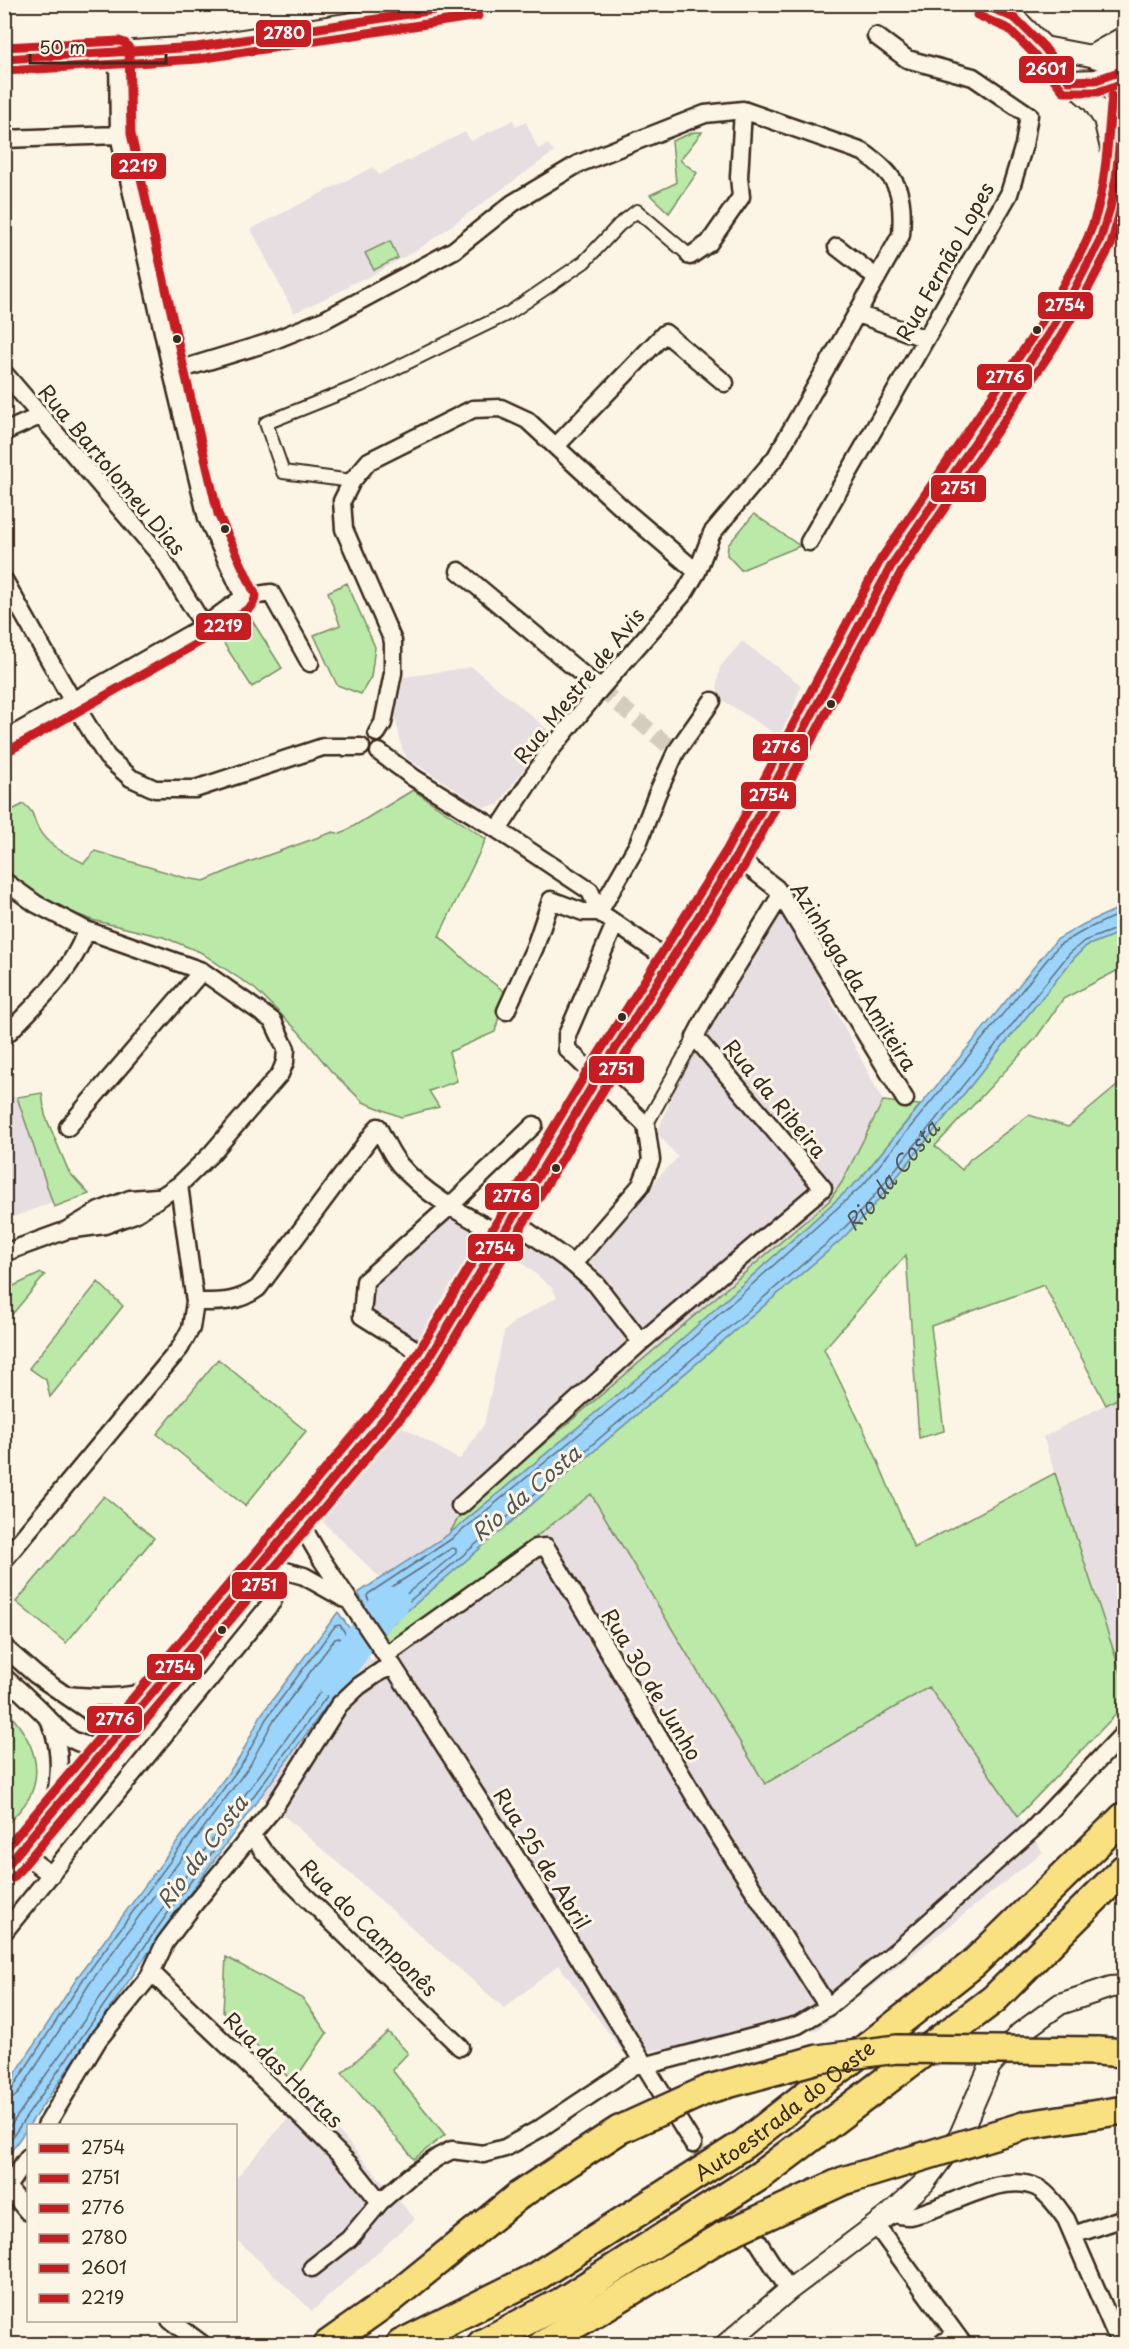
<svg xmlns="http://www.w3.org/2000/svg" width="1129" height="2349" font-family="'Playpen Sans',sans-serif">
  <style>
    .built { fill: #e7dee1 }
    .green { fill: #bae9a8; stroke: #7a8a63; stroke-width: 1.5 }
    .water { fill: #9cd5fc; stroke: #7591a3; stroke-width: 1.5 }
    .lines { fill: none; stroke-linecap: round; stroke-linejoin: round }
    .shore { stroke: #626e77; stroke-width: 1.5 }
    .river { stroke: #9cd5fc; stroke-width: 33 }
    .minor-tunnel { stroke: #d5ccbd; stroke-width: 16; stroke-dasharray: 16 8; stroke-linecap: butt }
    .pedestrian-casing { stroke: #3b2a1e; stroke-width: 16 }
    .minor-casing { stroke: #3b2a1e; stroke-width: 21 }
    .tertiary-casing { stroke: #3b2a1e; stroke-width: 24 }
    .primary-casing { stroke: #3b2a1e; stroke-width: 30 }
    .trunk-casing { stroke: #3b2a1e; stroke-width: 32 }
    .motorway-casing { stroke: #3b2a1e; stroke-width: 33 }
    .pedestrian { stroke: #fcf5e5; stroke-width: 12 }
    .minor { stroke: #fcf5e5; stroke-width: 16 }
    .tertiary { stroke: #fcf5e5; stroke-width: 20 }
    .primary { stroke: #f9e181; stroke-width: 26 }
    .trunk { stroke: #f9e181; stroke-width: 27 }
    .motorway { stroke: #f9e181; stroke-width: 28 }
    .trunk-bridge-casing { stroke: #3b2a1e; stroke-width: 32; stroke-linecap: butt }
    .trunk-bridge { stroke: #f9e181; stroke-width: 27 }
    .bus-1-casing { stroke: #fcf5e5; stroke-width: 14 }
    .bus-2-casing { stroke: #fcf5e5; stroke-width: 14 }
    .bus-3-casing { stroke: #fcf5e5; stroke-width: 14 }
    .bus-4-casing { stroke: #fcf5e5; stroke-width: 14 }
    .bus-5-casing { stroke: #fcf5e5; stroke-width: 14 }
    .bus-6-casing { stroke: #fcf5e5; stroke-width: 14 }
    .bus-1 { stroke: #c61d23; stroke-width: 9 }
    .bus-2 { stroke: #c61d23; stroke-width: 9 }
    .bus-3 { stroke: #c61d23; stroke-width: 9 }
    .bus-4 { stroke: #c61d23; stroke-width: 9 }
    .bus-5 { stroke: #c61d23; stroke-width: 9 }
    .bus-6 { stroke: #c61d23; stroke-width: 9 }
    .bus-dot { fill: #3b2a1e; stroke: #fcf5e5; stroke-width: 2 }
    .labels { text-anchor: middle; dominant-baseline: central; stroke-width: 6; stroke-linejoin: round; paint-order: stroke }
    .street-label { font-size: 21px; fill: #3b2a1e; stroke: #fcf5e5 }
    .water-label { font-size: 22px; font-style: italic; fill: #535556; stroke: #fcf5e5 }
    .line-badge { stroke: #fcf5e5; stroke-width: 2 }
    .badge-label { font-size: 16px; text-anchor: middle; font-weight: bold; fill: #fff }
  </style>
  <rect width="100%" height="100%" fill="#fcf5e5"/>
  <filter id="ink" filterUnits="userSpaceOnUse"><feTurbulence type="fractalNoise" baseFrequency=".0167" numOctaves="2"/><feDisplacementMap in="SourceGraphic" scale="12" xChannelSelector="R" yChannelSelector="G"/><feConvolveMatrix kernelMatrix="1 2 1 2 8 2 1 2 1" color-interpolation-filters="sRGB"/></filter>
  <g filter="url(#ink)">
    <path class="built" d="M 513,120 L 516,127 L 526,122 L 538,149 L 548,144 L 554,152 L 423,246 L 366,279 L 365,278 L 348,285 L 349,287 L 294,313 L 251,229 L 373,167 L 379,175 L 465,132 L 471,141 Z
      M 742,641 L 801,685 L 792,713 L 779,736 L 719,698 L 717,683 L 720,667 Z
      M 472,667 L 551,732 L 498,805 L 483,807 L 408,759 L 402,749 L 395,716 L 404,677 Z
      M 782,908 L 883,1101 L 842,1182 L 829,1201 L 460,1515 L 449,1534 L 380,1578 L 313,1512 L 398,1424 L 458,1459 L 461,1458 L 484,1424 L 504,1332 L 514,1322 L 557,1297 L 552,1288 L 506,1249 L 514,1235 L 540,1246 L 579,1272 L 594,1254 L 590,1248 L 678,1157 L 657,1133 L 692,1047 L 821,1193 L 700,1030 Z
      M 4,1095 L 17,1097 L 53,1202 L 5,1220 Z
      M 453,1211 L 487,1232 L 415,1347 L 367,1312 L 368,1287 Z
      M 1124,1395 L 1124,1682 L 1043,1437 Z
      M 591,1493 L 765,1783 L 929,1687 L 1043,1852 L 817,2030 L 624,2054 L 559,1965 L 504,2008 L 261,1796 L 366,1652 L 372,1661 L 387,1644 L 474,1585 Z
      M 308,2096 L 415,2219 L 312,2311 L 236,2239 L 236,2178 Z"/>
    <path class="green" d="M 694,132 L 702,132 L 680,160 L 697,173 L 669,213 L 650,195 L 676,183 L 672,141 Z
      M 390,241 L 398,258 L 374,270 L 365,253 Z
      M 754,514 L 800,546 L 741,570 L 727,555 L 728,545 Z
      M 347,583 L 375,647 L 371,677 L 361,694 L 337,685 L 314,635 L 340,625 L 328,592 Z
      M 248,614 L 282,668 L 252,687 L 217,633 Z
      M 413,790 L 486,839 L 439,936 L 476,970 L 505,992 L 495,1032 L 449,1052 L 457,1081 L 429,1091 L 439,1107 L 401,1117 L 363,1102 L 331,1071 L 299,1032 L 255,989 L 200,952 L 163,937 L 92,920 L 53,905 L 5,872 L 4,814 L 24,804 C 36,814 32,817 38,828 C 47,846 68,855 84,863 L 95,851 L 186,878 L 204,881 L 249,862 L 333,832 L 341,834 Z
      M 1124,931 L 1124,967 L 1063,999 L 1036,1038 L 935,1146 L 962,1170 L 970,1159 L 1029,1115 L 1068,1127 L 1124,1080 L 1124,1395 L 1106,1405 L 1044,1285 L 931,1326 L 944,1431 L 919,1438 L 906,1255 L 824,1349 L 872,1447 L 914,1548 L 1055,1473 L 1124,1682 L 1124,1706 L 1018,1816 L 929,1687 L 765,1784 L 591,1494 L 474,1585 L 387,1644 L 381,1633 L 842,1239 L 869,1211 L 1074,958 L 1086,946 Z
      M 42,1093 L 45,1115 L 69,1172 L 89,1194 L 54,1207 L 17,1097 Z
      M 883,1101 L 920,1105 L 860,1179 L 653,1365 L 449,1534 L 460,1515 L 472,1505 L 829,1201 L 842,1182 Z
      M 41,1273 L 45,1275 L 5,1323 L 5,1290 Z
      M 98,1282 L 123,1306 L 50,1397 L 46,1380 L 29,1368 Z
      M 218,1359 L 306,1431 L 245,1506 L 157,1434 Z
      M 104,1496 L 154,1538 L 66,1643 L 16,1602 Z
      M 5,1709 C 27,1732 45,1761 31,1794 C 26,1806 13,1817 5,1827 Z
      M 226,1957 L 303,1999 L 327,2033 L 293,2082 L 223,2012 Z
      M 388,2032 L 408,2053 L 392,2070 L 445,2135 L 414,2159 L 342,2073 Z"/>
    <path class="water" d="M 1124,906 L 1124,931 L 1086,946 L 1074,958 L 869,1211 L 842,1239 L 381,1633 L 358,1593 L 449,1534 L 653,1365 L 860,1179 L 1056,940 L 1084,924 Z
      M 338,1612 L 366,1652 L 182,1904 L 5,2160 L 5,2090 L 79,1975 L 240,1757 L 261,1715 Z"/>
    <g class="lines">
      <g class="shore">
        <path id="s1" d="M 1124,912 L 1087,929 L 1059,945 L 864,1184 L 657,1370 L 453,1538 L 368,1594 L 367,1597 L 381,1621 L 385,1622 L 838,1234 L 865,1207 L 1069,954 L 1084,941 L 1124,926"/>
        <path d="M 452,1548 L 456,1549 L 456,1553 L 387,1610 L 383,1610 L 377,1599 L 378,1596 Z"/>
        <path d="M 4,2092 L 12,2089 L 84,1978 L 244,1761 L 266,1719 L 335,1626 L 340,1625 L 358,1654 L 177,1900 L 4,2149"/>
        <path d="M 4,2100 L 13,2098 L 18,2094 L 90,1983 L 250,1765 L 272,1723 L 335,1639 L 339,1638 L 348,1651 L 348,1654 L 171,1896 L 4,2135"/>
      </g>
      <path class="river" d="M 331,1679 L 382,1611 L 393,1603"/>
      <path class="minor-tunnel" d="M 600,689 L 676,752
        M 693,2144 L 751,2230"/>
      <g class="pedestrian-casing">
        <path id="pedestrian" d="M 352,481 L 283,472 L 266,423 L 361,385 L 509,313 L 584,262 L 619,225 L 637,211 L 690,256
          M 646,1125 L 695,1037"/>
      </g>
      <g class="minor-casing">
        <path id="minor" d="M 118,53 L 119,135 L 172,372 L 207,518 L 244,597
          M 4,139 L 119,135
          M 837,247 L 877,278
          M 690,256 L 709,243 L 741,197 L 739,177 L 743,110
          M 858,314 L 926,339
          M 172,372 L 267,343 L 324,320 L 454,250 L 513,203 L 578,164 L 705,114 L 743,110 L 863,152 C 899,177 904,192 901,235 L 776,457 L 712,533 L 697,572 L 685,592 L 600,689 L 549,752 L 498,830
          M 4,373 L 160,555 L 204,626
          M 4,432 L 40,416
          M 556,446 L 665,333 L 725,383
          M 809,542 L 1009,194 L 1024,145 L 1029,115 L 973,77 L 907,59 L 876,36
          M 459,571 L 600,689
          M 4,580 L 72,700 L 107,757 L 131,778 L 155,789 L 195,789 L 323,747 L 361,747
          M 377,733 L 383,723 L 393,673 L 393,641 L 344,529 L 342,501 L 352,481 L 369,461 L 473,409 L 501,408 L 527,420 L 622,508 L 697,572
          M 4,740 L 204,626 L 244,597 L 271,593 L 310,663
          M 379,752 L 414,778 L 498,830 L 590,891 L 599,912 L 670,961
          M 736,857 L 776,888 L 781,895 L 905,1099
          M 4,881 L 36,904 L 86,930 L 202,971 L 273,1021 L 286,1049 L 285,1062 L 280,1074 L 211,1154 L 179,1185 L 135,1214 L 105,1225 L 67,1230
          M 506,1011 L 535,947 L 551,900 L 583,912 L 599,912 L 638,844 L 657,794 L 676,752 L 712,701
          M 4,1037 C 33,1007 74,970 86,930
          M 68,1127 L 202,971
          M 512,1220 L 573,1264 L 641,1185 L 651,1160 L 646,1125 L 567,1049 L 567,1035 L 615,924
          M 4,1253 L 67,1230 L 99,1211 L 130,1199 L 157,1197
          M 573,1264 L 596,1284 L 641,1342
          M 195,1302 C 220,1302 238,1303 258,1288 L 378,1127 C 384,1139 390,1153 399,1164 C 427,1197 466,1216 503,1236
          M 429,1358 L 362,1316 L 365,1281 L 449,1207 L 534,1125
          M 460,1506 L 641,1342 L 823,1188 L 695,1037 L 707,1014 L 781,895
          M 298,1519 L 320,1557 L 393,1666 L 544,1901 L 693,2144
          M 4,1560 L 180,1348 L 191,1328 L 195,1302 L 179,1185
          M 261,1564 L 304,1576 L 345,1599
          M 4,1647 L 36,1675 L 89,1711 L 104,1731 L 106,1749 C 67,1744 65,1735 39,1709 C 28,1698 16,1687 4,1677
          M 386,1655 L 536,1548 L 546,1547 L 702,1809 L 828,2007
          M 67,1695 C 99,1698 122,1699 154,1690
          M 51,1725 C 63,1752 59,1780 54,1809
          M 252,1835 L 263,1851 L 295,1886 L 460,2047
          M 20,1851 L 51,1875
          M 4,1932 L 273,1601
          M 151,1972 L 300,2115 L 352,2167 L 380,2202
          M 644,2066 L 798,2025 L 828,2007 L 902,1946 L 1032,1830 L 1124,1733
          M 46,2126 L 98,2040 L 149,1977 L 165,1943 L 195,1903 L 273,1809 L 339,1705 L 359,1686 L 381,1671 L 393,1666
          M 7,2187 L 28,2212
          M 4,2191 L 28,2157
          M 890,2214 C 896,2214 903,2216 909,2216 C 945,2211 1002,2169 1038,2188 C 1050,2195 1058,2208 1066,2219 L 1120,2344
          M 876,2225 L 963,2344
          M 1073,2235 L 1124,2218
          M 755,2237 L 789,2290
          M 312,2268 L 349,2239 L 380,2202 L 410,2176 L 438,2157 L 452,2150 L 483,2154 L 505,2148 L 541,2128 L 641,2061
          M 170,2320 L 202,2344
          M 941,2344 L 954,2334"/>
      </g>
      <g class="tertiary-casing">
        <path id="tertiary" d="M 982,4 L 1016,19 L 1044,47 L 1069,81 L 1093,102 L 1104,119 L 1113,157
          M 1044,47 L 1091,56 L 1124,67
          M 1091,56 L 1124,37
          M 4,59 L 197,47 L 476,4
          M 1069,81 L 1096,80 L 1124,70
          M 726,2344 L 789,2290 L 890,2214 L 924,2183 L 960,2135 L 990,2066 L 1020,2033 L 1060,2004 L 1111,1987 L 1124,1986"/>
      </g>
      <g class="primary-casing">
        <path id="primary" d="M 4,1870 L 398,1402 L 429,1358 L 597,1078 L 736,857 L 891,566 L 1047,336 L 1071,296 L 1100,240 L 1110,208 L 1116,178 L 1124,97"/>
      </g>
      <g class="trunk-casing">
        <path id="trunk" d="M 1097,2051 L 1124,2053
          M 1027,2125 L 1124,2110
          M 328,2344 L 390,2300 L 518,2196
          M 543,2344 L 723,2236"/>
      </g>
      <g class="motorway-casing">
        <g id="motorway">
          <path id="s2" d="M 401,2344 L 534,2278 L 744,2144 L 973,1964 L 1124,1817"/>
          <path d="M 482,2344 L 562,2302 L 761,2175 L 994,1999 L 1124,1869"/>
        </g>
      </g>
      <use href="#pedestrian" class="pedestrian"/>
      <use href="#minor" class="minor"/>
      <use href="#tertiary" class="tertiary"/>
      <use href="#primary" class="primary"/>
      <use href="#trunk" class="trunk"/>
      <use href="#motorway" class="motorway"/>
      <g class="trunk-bridge-casing">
        <path id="trunk-bridge" d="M 518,2196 L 619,2130 L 709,2089 L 818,2059 L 897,2049 L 1097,2051
          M 723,2236 L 843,2181 L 1027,2125"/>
      </g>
      <use href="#trunk-bridge" class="trunk-bridge"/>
      <g class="bus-1-casing">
        <path id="bus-1" d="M 4,1869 L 398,1402 L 429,1358 L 597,1078 L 736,857 L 891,566 L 1047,336 L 1071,296 L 1100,240 L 1110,208 L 1116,178 L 1124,97"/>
      </g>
      <g class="bus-2-casing">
        <path id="bus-2" d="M 13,1878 L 407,1410 L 439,1364 L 607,1084 L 746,863 L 901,572 L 1057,343 L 1081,302 L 1111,245 L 1124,197"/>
      </g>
      <g class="bus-3-casing">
        <path id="bus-3" d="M 4,1851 L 388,1395 L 419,1351 L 587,1072 L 726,851 L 881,559 L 1037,330 C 1055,299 1074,269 1088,237 C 1107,193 1107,142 1112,96"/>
      </g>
      <g class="bus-4-casing">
        <path id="bus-4" d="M 983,4 L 1016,19 L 1044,47 L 1069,81 L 1096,80 L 1124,70
          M 4,59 L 197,47 L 473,4"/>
      </g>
      <g class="bus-5-casing">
        <path id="bus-5" d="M 977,15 L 1009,29 L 1035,55 L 1064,92 L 1098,92 L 1124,83
          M 5,71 L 199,59 L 478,16"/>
      </g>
      <g class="bus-6-casing">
        <path id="bus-6" d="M 4,47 L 119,41 L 125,43 L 129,48 L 131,134 L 184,369 L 218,514 L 256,596 L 252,606 L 210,636 L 10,750"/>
      </g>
      <use href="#bus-1" class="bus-1"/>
      <use href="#bus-2" class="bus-2"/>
      <use href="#bus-3" class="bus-3"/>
      <use href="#bus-4" class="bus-4"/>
      <use href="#bus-5" class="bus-5"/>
      <use href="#bus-6" class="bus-6"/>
    </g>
  </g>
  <g class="bus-dot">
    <circle cx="1037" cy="330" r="5"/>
    <circle cx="177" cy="339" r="5"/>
    <circle cx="225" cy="529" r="5"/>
    <circle cx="831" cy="704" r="5"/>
    <circle cx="622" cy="1017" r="5"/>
    <circle cx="556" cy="1168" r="5"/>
    <circle cx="222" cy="1630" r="5"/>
  </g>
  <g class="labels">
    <g class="street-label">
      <text transform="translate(944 261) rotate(-61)">Rua Fernão Lopes</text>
      <text transform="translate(113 469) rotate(50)">Rua Bartolomeu Dias</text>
      <text transform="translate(578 685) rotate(-51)">Rua Mestre de Avis</text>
      <text transform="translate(855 976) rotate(58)">Azinhaga da Amiteira</text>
      <text transform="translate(776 1098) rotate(50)">Rua da Ribeira</text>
      <text transform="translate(653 1684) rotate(59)">Rua 30 de Junho</text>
      <text transform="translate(543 1858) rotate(58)">Rua 25 de Abril</text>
      <text transform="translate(370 1927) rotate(45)">Rua do Camponês</text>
      <text transform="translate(284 2069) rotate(44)">Rua das Hortas</text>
      <text stroke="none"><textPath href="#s2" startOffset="450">Autoestrada do Oeste</textPath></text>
    </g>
    <g class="water-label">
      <text stroke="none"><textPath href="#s1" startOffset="1737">Rio da Costa</textPath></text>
      <text transform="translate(525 1492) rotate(-40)">Rio da Costa</text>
      <text transform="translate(201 1851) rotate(-53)">Rio da Costa</text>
    </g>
  </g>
  <g class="line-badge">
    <rect x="255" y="19" width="57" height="29" rx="6" fill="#c61d23"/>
    <rect x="1018" y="55" width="57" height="29" rx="6" fill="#c61d23"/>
    <rect x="110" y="152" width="57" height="28" rx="6" fill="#c61d23"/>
    <rect x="1037" y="291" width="57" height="29" rx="6" fill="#c61d23"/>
    <rect x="976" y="363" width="57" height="28" rx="6" fill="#c61d23"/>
    <rect x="930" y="474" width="57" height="29" rx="6" fill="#c61d23"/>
    <rect x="195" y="612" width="57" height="29" rx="6" fill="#c61d23"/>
    <rect x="752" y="733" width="57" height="29" rx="6" fill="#c61d23"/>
    <rect x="740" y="781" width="57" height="29" rx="6" fill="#c61d23"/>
    <rect x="588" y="1055" width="57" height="29" rx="6" fill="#c61d23"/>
    <rect x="484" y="1182" width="56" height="29" rx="6" fill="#c61d23"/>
    <rect x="467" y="1233" width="57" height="29" rx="6" fill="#c61d23"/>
    <rect x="231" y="1571" width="57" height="29" rx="6" fill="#c61d23"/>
    <rect x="146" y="1653" width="57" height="28" rx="6" fill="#c61d23"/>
    <rect x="86" y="1705" width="57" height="29" rx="6" fill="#c61d23"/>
  </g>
  <g class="badge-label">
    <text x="284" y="39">2780</text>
    <text x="1046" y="75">2601</text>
    <text x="138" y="172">2219</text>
    <text x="1065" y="311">2754</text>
    <text x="1005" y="383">2776</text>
    <text x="958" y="494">2751</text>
    <text x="223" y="632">2219</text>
    <text x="781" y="753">2776</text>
    <text x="769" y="801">2754</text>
    <text x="616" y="1075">2751</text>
    <text x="512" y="1202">2776</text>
    <text x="495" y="1254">2754</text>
    <text x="259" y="1591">2751</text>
    <text x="175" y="1673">2754</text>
    <text x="115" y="1725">2776</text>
  </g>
  <rect width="1129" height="2349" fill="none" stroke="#fcf5e5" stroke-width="24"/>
  <rect x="12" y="12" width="1105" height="2325" fill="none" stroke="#3b2a1e" stroke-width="2" filter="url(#ink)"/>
  <rect x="27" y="2124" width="210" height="198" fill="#fcf5e5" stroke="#afa495" stroke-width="1.5"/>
  <rect x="39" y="2144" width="30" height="9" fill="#c61d23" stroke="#afa495" stroke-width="1.5"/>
  <text x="81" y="2154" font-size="18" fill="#3b2a1e">2754</text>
  <rect x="39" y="2174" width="30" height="9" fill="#c61d23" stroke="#afa495" stroke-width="1.5"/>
  <text x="81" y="2184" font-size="18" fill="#3b2a1e">2751</text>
  <rect x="39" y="2204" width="30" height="9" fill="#c61d23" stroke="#afa495" stroke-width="1.5"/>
  <text x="81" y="2214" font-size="18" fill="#3b2a1e">2776</text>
  <rect x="39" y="2234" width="30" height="9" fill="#c61d23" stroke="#afa495" stroke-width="1.5"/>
  <text x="81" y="2244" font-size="18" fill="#3b2a1e">2780</text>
  <rect x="39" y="2264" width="30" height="9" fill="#c61d23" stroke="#afa495" stroke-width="1.5"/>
  <text x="81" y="2274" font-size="18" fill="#3b2a1e">2601</text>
  <rect x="39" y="2294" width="30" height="9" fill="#c61d23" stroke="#afa495" stroke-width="1.5"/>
  <text x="81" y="2304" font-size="18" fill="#3b2a1e">2219</text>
  <path d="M30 54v9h136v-9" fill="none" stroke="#3b2a1e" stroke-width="3"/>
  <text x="39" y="54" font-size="18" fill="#3b2a1e" stroke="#fcf5e5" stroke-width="4.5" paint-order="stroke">50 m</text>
</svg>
